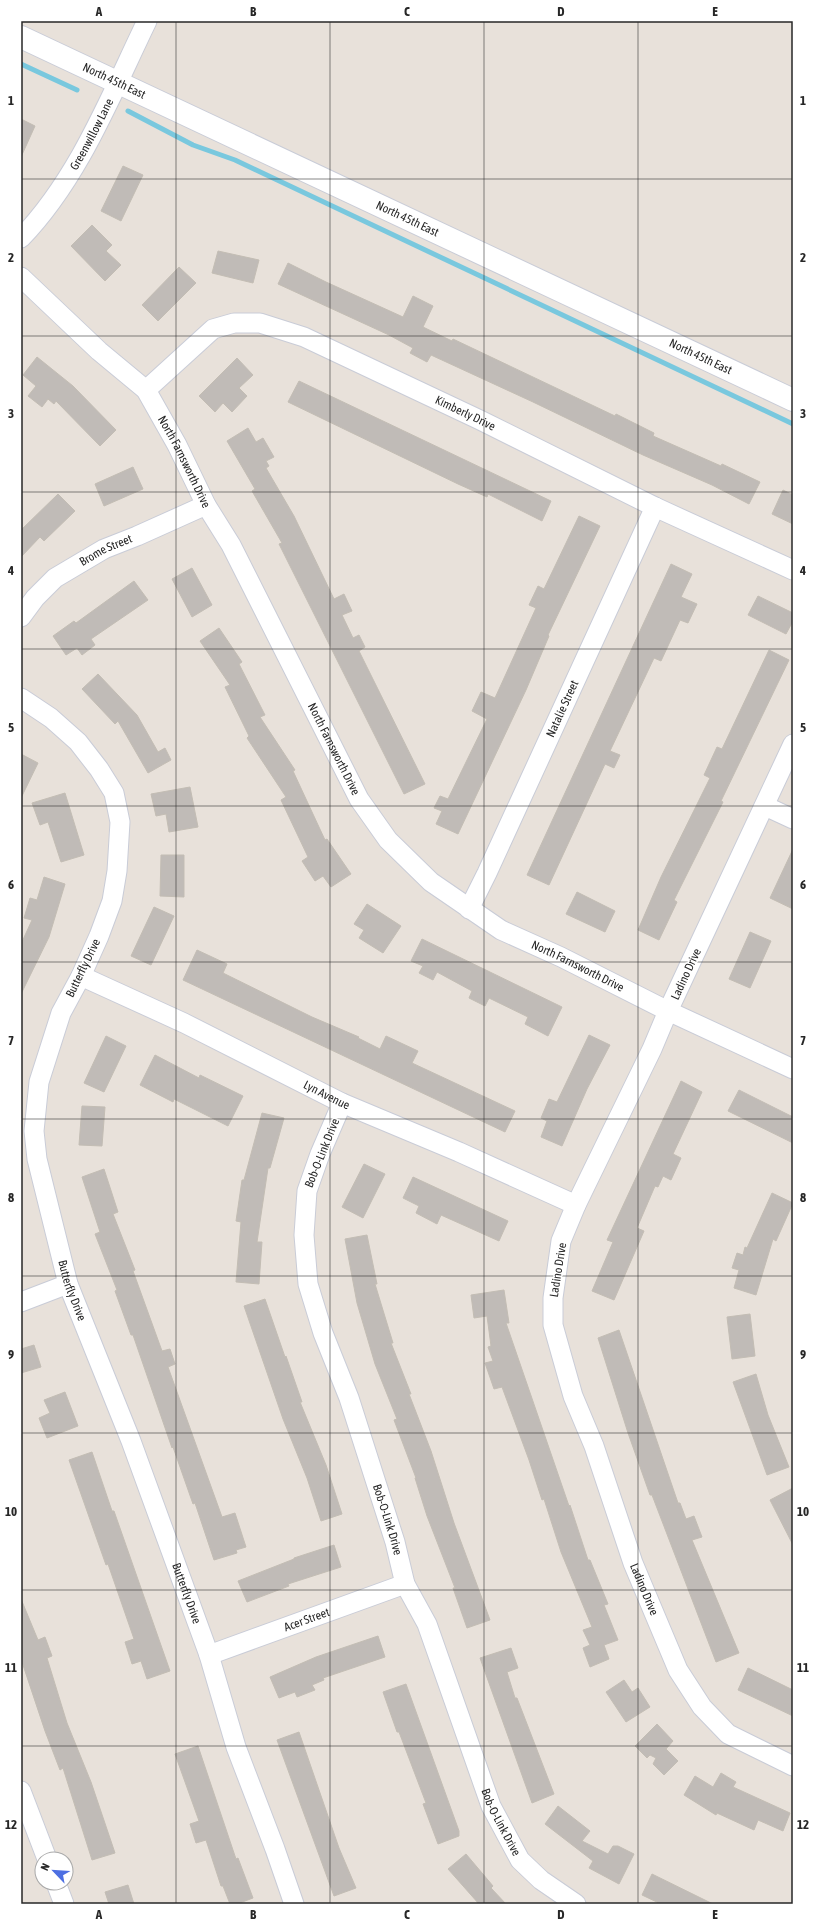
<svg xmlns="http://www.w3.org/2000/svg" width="814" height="1925" font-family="'Asap Condensed',sans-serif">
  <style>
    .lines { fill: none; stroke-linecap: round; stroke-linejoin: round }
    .stream { stroke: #79c8de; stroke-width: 5 }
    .building { fill: #c0bbb7; stroke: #c3bdb4 }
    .street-casing { stroke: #c9ccd7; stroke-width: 21 }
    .secondary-casing { stroke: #c9ccd7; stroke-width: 24 }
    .street { stroke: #fff; stroke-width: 19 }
    .secondary { stroke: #fff; stroke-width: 22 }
    .grid { fill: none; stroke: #272727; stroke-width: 1; stroke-opacity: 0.55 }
    .labels { text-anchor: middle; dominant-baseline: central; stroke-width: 3; stroke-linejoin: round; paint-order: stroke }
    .street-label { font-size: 12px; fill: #272727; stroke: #fff }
    .neatline { fill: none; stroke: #272727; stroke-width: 1.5 }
    .grid-label { font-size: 13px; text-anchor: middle; font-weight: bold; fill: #272727 }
  </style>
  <rect width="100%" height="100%" fill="#e8e1da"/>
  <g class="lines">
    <path class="stream" d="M 21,64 L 77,90
      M 128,111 L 193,145 L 235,160 L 793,424"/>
  </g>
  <path class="building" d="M 21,119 L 35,126 L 21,157 Z
    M 123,166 L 143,175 L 121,221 L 101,211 Z
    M 92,225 L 112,245 L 106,251 L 121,265 L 105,281 L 71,246 Z
    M 218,251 L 259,260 L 253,283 L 212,273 Z
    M 288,263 L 326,282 L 403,317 L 413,296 L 433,306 L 423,327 L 452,341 L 453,339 L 615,416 L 616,414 L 654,433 L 653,436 L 721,466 L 722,464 L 760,482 L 749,504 L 712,485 L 643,455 L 533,402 L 431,355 L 427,362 L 410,353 L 413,348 L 389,335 L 278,284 Z
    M 179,267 L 196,283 L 158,321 L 142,305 Z
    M 37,357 L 73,386 L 116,430 L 100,446 L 56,401 L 54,404 L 48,399 L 42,407 L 28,396 L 36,386 L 23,375 Z
    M 237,358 L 253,375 L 239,388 L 247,396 L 232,412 L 223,403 L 215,412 L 199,396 Z
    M 299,381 L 551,501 L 542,521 L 488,494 L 487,497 L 458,484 L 288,402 Z
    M 248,428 L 256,442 L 263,438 L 274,457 L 266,461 L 269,466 L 266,468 L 294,516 L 334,599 L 344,594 L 352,611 L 342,615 L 353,638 L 359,635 L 365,647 L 359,651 L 425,784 L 404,794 L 279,544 L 282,543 L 252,491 L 255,489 L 227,441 Z
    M 133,467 L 143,489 L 104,506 L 95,484 Z
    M 783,490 L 793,495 L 793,524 L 772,514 Z
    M 58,494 L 75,511 L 44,541 L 40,537 L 21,557 L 21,530 Z
    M 579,516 L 600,526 L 548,635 L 549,636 L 526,690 L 458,834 L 436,824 L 442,811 L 434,808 L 440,796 L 448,799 L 487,719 L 472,711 L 481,692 L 495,698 L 536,608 L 529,605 L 538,586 L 544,589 Z
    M 671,564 L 692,574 L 681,597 L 697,604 L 688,623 L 680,620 L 661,661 L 654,658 L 610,751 L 620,755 L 614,768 L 605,764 L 549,885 L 527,875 Z
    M 192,568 L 212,605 L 192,617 L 172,579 Z
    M 134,581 L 148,600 L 91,639 L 95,645 L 82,655 L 77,648 L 66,655 L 53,636 L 74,621 L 76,623 Z
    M 758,596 L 793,613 L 793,621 L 786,634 L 748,615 Z
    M 219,628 L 242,662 L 239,664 L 265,715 L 260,717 L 295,770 L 293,771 L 325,840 L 327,839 L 351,874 L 331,887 L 323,876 L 315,881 L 302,861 L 308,857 L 281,800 L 286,797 L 247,738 L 249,736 L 225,687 L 230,685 L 200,641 Z
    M 769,650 L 789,660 L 721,801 L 723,802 L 674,900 L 677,902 L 659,940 L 638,930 L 661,877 L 710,778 L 704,775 L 717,747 L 722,749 Z
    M 98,674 L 137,715 L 158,752 L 165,748 L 171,760 L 148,773 L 118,721 L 115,724 L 82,689 Z
    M 21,754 L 38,763 L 21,798 Z
    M 190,787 L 198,827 L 169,832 L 166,814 L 156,816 L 151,794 Z
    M 65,793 L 84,855 L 61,862 L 48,822 L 40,825 L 32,803 Z
    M 793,849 L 793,909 L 770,898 Z
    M 161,855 L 184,855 L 184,897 L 160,896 Z
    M 44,877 L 65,884 L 49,937 L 21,994 L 21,944 L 32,920 L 24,918 L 30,898 L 37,900 Z
    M 577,892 L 615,911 L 605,932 L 566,914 Z
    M 367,904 L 401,926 L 383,953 L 359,938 L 364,930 L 354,924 Z
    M 154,907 L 174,916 L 151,965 L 131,956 Z
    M 750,932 L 771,941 L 750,988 L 729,979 Z
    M 422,939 L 562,1007 L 548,1036 L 525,1024 L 528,1017 L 489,998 L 485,1006 L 469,998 L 472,991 L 437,972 L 433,980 L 419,973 L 423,966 L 411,961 Z
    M 197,950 L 227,964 L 223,973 L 312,1017 L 359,1037 L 358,1038 L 380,1049 L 386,1036 L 418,1051 L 412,1063 L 515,1111 L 505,1132 L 183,980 Z
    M 589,1035 L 610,1045 L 587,1089 L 562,1146 L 541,1137 L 547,1121 L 541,1118 L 549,1099 L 557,1102 Z
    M 106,1036 L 126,1046 L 104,1092 L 84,1083 Z
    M 155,1055 L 199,1078 L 200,1075 L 243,1096 L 228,1126 L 174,1099 L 173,1102 L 140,1085 Z
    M 681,1081 L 702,1092 L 673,1154 L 681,1158 L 671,1180 L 663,1176 L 658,1187 L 655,1186 L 637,1228 L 644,1231 L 614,1300 L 592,1291 L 613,1242 L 607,1240 Z
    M 739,1090 L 793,1117 L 793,1143 L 728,1111 Z
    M 82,1106 L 105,1107 L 102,1146 L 79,1145 Z
    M 262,1113 L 284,1118 L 270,1168 L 268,1168 L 257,1242 L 262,1242 L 259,1284 L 236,1282 L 241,1222 L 236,1221 L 242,1180 L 244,1180 Z
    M 364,1164 L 385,1174 L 363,1218 L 342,1207 Z
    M 104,1169 L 118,1212 L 113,1214 L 135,1270 L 133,1271 L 162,1351 L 170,1349 L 175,1364 L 168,1367 L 222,1517 L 235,1513 L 246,1547 L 236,1550 L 237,1553 L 214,1560 L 195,1503 L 193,1504 L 173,1447 L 172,1448 L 133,1335 L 131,1335 L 115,1291 L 117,1290 L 95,1234 L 100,1232 L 82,1177 Z
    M 413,1177 L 508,1221 L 499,1241 L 441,1215 L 437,1224 L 416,1213 L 419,1206 L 403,1198 Z
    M 772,1193 L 793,1203 L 776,1241 L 773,1239 L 756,1295 L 734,1288 L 739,1270 L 732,1268 L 737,1253 L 743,1255 L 745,1247 L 747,1248 Z
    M 367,1235 L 377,1284 L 375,1284 L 393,1343 L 391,1343 L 411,1394 L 409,1394 L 431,1451 L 454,1523 L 490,1620 L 467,1628 L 453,1588 L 455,1588 L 427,1516 L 415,1478 L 416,1478 L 394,1420 L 397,1419 L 375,1364 L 357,1303 L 345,1239 Z
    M 504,1290 L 509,1323 L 506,1323 L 569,1506 L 570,1505 L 588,1560 L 590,1560 L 608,1604 L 604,1605 L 618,1640 L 604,1645 L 609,1659 L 590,1667 L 583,1648 L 590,1645 L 583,1630 L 592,1627 L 561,1552 L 544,1499 L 542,1500 L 529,1460 L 502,1387 L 494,1389 L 485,1363 L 493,1361 L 488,1347 L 491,1346 L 487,1316 L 474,1318 L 471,1295 Z
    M 265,1299 L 285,1357 L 286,1356 L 302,1402 L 300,1402 L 326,1465 L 342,1514 L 321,1521 L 307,1478 L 283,1419 L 244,1306 Z
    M 750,1314 L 755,1356 L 732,1359 L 727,1317 Z
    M 619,1330 L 678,1503 L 680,1503 L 686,1519 L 694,1516 L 702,1537 L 692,1540 L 739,1653 L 716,1662 L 652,1495 L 650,1495 L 628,1433 L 598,1338 Z
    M 34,1345 L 41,1367 L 21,1373 L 21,1349 Z
    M 756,1374 L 768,1415 L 789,1467 L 767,1475 L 733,1382 Z
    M 65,1392 L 78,1426 L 47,1438 L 39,1418 L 50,1413 L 44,1400 Z
    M 92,1452 L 112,1511 L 114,1511 L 170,1671 L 147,1679 L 141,1661 L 132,1664 L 125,1642 L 134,1639 L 108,1564 L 106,1565 L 69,1460 Z
    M 793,1488 L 793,1545 L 770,1500 Z
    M 334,1545 L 341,1567 L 288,1584 L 289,1586 L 247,1602 L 238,1581 L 294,1559 L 294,1558 Z
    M 21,1599 L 38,1640 L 45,1637 L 52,1656 L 47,1658 L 67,1723 L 91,1782 L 115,1853 L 92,1860 L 63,1768 L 60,1770 L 45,1731 L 21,1659 Z
    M 378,1636 L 385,1657 L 323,1678 L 324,1680 L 312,1685 L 315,1690 L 297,1697 L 295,1692 L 279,1698 L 270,1677 L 316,1657 Z
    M 511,1648 L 518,1668 L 507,1672 L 515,1698 L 517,1698 L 554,1794 L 532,1803 L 480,1658 Z
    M 748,1668 L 793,1690 L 793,1716 L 738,1690 Z
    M 624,1680 L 632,1692 L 638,1688 L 650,1707 L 626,1722 L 606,1692 Z
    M 406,1684 L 459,1831 L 459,1836 L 438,1844 L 423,1804 L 426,1803 L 399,1732 L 397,1732 L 383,1692 Z
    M 657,1724 L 673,1741 L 666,1749 L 678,1761 L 664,1775 L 653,1764 L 656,1758 L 650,1755 L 647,1758 L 635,1746 Z
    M 299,1732 L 339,1848 L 356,1888 L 334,1896 L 277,1740 Z
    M 198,1746 L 236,1859 L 238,1858 L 253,1898 L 237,1904 L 230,1904 L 223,1886 L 221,1886 L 206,1840 L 196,1843 L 190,1824 L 199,1821 L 175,1754 Z
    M 721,1773 L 736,1782 L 733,1787 L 790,1813 L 783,1831 L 758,1820 L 754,1830 L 717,1813 L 716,1815 L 684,1795 L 695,1776 L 713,1787 Z
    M 558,1806 L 590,1831 L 582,1841 L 608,1854 L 613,1846 L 618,1846 L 634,1854 L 619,1884 L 589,1868 L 593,1861 L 545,1824 Z
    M 466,1854 L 493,1886 L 491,1888 L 506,1904 L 479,1904 L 448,1869 Z
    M 652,1874 L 713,1904 L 661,1904 L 642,1895 Z
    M 128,1885 L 134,1904 L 109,1904 L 105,1892 Z"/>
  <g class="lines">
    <g class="street-casing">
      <g id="street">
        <path id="s1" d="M 21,238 C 79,178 111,95 147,21"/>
        <path id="s2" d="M 21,277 L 99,351 L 146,390 L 177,445 L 206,505 L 231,545 L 359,799 L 388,840 L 431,882 L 501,930 L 561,957 L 668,1011 L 793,1069"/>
        <path id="s3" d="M 146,390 L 213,329 L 234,323 L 260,323 L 304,337 L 480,420 L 655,507 L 793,570"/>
        <path id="s4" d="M 21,617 L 35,598 L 55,578 L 104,549 L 137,536 L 206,505"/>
        <path id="s5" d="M 21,698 L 51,718 L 78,742 L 99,769 L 114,793 L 120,822 L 117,871 L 112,901 L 99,936 L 81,976 L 61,1013 L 39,1082 L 34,1131 L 37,1159 L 68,1284 L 131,1441 L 209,1655 L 236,1747 L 275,1849 L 294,1904"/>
        <path id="s6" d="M 793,744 L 668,1011 L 652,1049 L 576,1205 L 561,1241 L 553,1298 L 553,1325 L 573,1396 L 594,1446 L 633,1563 L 678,1670 L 702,1707 L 728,1734 L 793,1766"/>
        <path d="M 765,806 L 793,819"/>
        <path id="s7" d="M 469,909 L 487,873 L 655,507"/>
        <path id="s8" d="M 81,976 L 184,1023 L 342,1103 L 459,1152 L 576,1205"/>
        <path id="s9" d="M 342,1103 L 320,1154 L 307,1191 L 304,1235 L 308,1284 L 323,1333 L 349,1398 L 395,1542 L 405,1584 L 427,1624 L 491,1806 L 520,1860 L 541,1880 L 576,1904"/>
        <path d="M 21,1302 L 68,1284"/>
        <path id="s10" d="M 209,1655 L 405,1584"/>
        <path d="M 21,1791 L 47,1859"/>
        <path d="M 56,1883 L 64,1904"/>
      </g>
    </g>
    <g class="secondary-casing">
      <g id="secondary">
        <path id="s11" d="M 21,37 L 793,400"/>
      </g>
    </g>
    <use href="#street" class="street"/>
    <use href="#secondary" class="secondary"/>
  </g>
  <path class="grid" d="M 176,21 L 176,1904M 330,21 L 330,1904M 484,21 L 484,1904M 638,21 L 638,1904M 21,179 L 793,179M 21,336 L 793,336M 21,492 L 793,492M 21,649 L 793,649M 21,806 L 793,806M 21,962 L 793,962M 21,1119 L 793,1119M 21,1276 L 793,1276M 21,1433 L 793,1433M 21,1590 L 793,1590M 21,1746 L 793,1746"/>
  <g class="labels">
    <g class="street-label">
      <text stroke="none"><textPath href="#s11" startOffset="103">North 45th East</textPath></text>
      <text stroke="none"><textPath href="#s1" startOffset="126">Greenwillow Lane</textPath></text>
      <text stroke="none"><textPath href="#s11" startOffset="427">North 45th East</textPath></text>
      <text stroke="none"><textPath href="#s11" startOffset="751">North 45th East</textPath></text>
      <text stroke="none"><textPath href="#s3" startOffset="363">Kimberly Drive</textPath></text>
      <text stroke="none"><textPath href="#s2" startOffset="250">North Farnsworth Drive</textPath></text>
      <text stroke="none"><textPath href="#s4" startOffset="110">Brome Street</textPath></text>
      <text stroke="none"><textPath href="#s7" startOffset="221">Natalie Street</textPath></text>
      <text stroke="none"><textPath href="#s2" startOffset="574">North Farnsworth Drive</textPath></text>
      <text stroke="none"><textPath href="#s2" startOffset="910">North Farnsworth Drive</textPath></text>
      <text transform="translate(83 968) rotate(-64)">Butterfly Drive</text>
      <text transform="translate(686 974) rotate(-65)">Ladino Drive</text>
      <text stroke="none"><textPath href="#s8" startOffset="273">Lyn Avenue</textPath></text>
      <text transform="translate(322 1153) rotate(-68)">Bob-O-Link Drive</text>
      <text transform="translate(558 1270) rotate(-81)">Ladino Drive</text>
      <text stroke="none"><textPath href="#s5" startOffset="653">Butterfly Drive</textPath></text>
      <text stroke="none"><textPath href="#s9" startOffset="437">Bob-O-Link Drive</textPath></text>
      <text stroke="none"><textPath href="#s6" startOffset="913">Ladino Drive</textPath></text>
      <text stroke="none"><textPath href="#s5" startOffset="977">Butterfly Drive</textPath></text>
      <text stroke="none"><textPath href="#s10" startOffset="104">Acer Street</textPath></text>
      <text stroke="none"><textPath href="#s9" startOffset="761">Bob-O-Link Drive</textPath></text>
    </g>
  </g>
  <rect width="814" height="1925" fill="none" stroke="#ffffff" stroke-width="44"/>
  <g transform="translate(54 1871) rotate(295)"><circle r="19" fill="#ffffff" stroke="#a9a9a9"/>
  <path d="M0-3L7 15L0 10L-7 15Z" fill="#4d6fe2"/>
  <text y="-6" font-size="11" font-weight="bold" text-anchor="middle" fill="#272727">N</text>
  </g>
  <rect x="22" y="22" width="770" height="1881" class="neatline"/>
  <g class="grid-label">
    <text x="99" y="16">A</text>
    <text x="253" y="16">B</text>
    <text x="407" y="16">C</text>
    <text x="561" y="16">D</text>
    <text x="715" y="16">E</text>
    <text x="11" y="105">1</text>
    <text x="803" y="105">1</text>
    <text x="11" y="262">2</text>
    <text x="803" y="262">2</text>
    <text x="11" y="418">3</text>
    <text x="803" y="418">3</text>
    <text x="11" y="575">4</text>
    <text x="803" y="575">4</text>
    <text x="11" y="732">5</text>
    <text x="803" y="732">5</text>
    <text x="11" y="889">6</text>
    <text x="803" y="889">6</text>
    <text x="11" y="1045">7</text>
    <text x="803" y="1045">7</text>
    <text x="11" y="1202">8</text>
    <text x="803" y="1202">8</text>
    <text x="11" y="1359">9</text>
    <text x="803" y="1359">9</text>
    <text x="11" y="1516">10</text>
    <text x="803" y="1516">10</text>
    <text x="11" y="1672">11</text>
    <text x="803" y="1672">11</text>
    <text x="11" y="1829">12</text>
    <text x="803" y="1829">12</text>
    <text x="99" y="1919">A</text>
    <text x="253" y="1919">B</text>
    <text x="407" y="1919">C</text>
    <text x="561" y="1919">D</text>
    <text x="715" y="1919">E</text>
  </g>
</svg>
